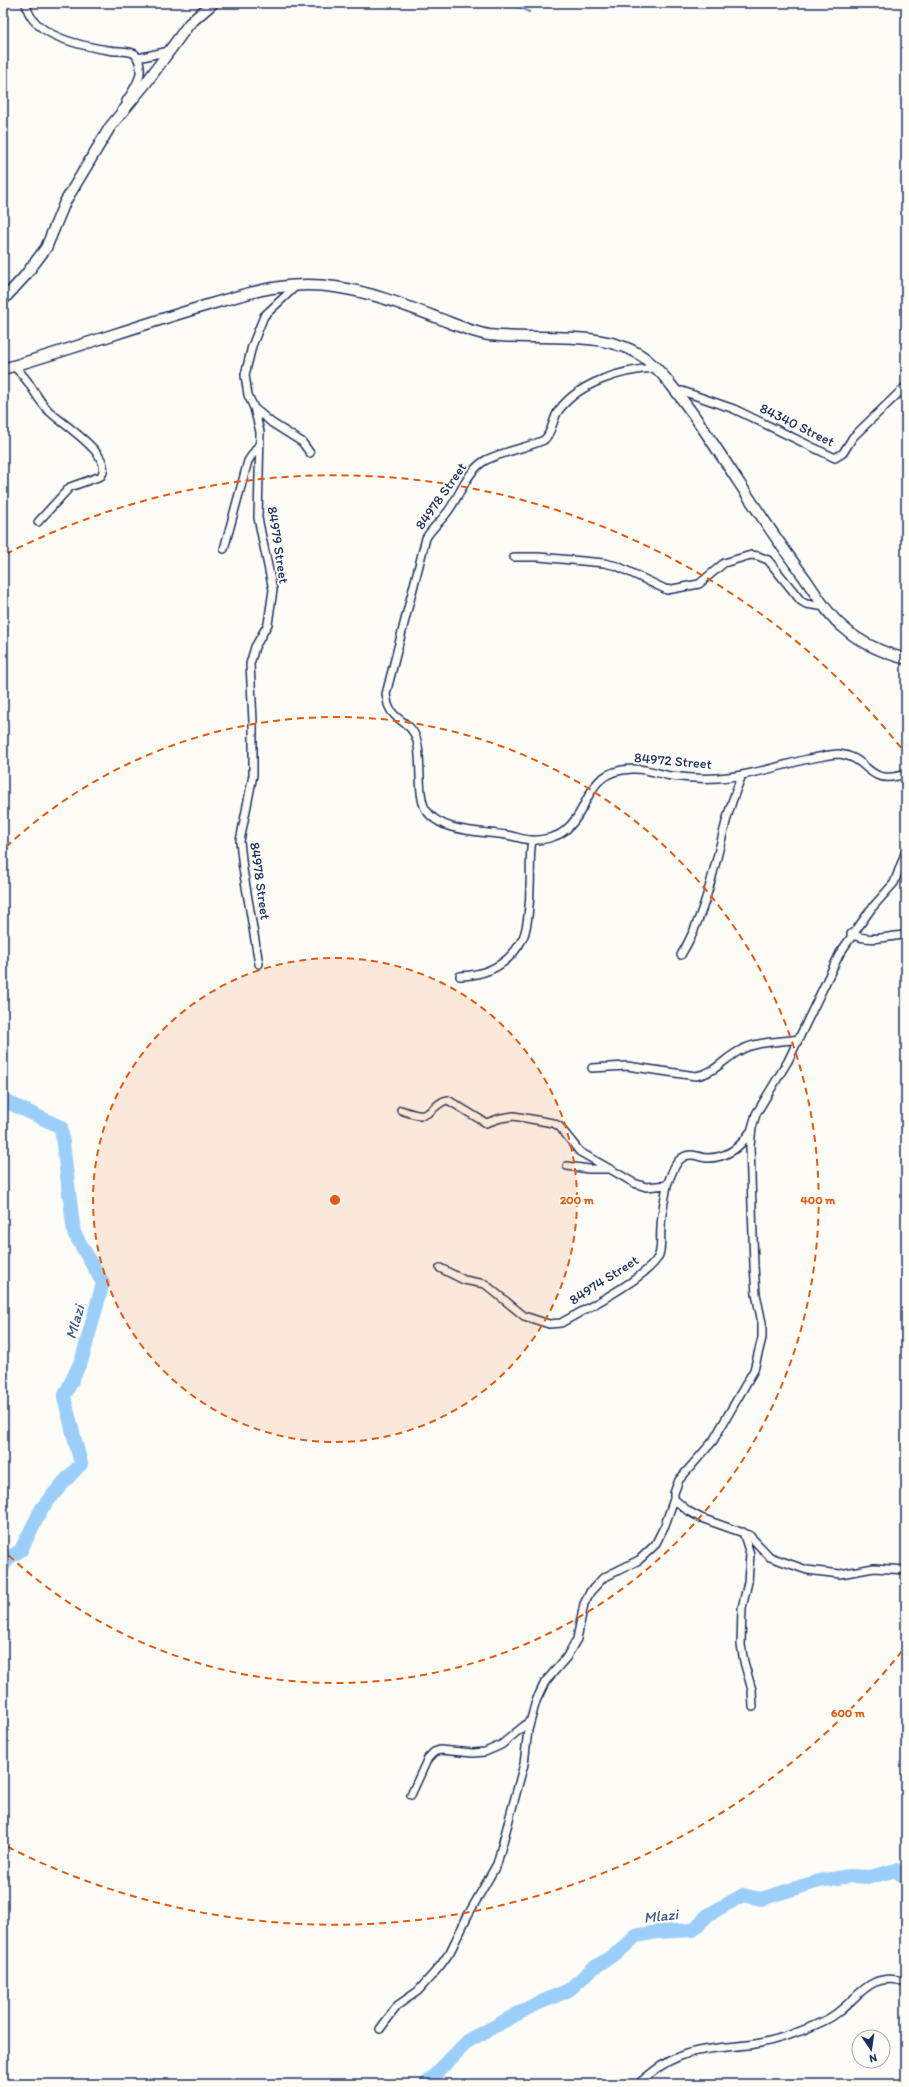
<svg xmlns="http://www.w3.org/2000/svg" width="909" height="2087" font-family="Itim,sans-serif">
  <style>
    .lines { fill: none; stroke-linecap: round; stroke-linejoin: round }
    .stream { stroke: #688fbb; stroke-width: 2.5 }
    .river { stroke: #9bcff9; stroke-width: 14 }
    .street-casing { stroke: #1b2f5e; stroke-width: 10 }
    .secondary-casing { stroke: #1b2f5e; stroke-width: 13 }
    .street { stroke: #fdfcf7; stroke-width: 7 }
    .secondary { stroke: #fdfcf7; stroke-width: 10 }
    .ring { fill: none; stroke: #e8590c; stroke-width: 2; stroke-dasharray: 7 5 }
    .labels { text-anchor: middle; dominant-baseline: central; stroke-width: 4; stroke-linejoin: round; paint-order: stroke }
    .street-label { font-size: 14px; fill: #1b2f5e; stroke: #fdfcf7 }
    .water-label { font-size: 15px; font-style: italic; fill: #3b5785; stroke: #fdfcf7 }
    .centre { fill: #e8590c; stroke: #fdfcf7; stroke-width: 2 }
    .ring-label { font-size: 12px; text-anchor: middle; font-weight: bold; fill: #e8590c; stroke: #fdfcf7; stroke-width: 4; stroke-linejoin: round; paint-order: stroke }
  </style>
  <rect width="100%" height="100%" fill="#fdfcf7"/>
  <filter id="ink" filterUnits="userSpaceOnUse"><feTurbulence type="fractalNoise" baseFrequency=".025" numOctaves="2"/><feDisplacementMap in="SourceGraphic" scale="8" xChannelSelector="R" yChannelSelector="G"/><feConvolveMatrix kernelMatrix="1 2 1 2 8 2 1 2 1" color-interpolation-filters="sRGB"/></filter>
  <g filter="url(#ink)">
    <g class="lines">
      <path class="stream" d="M 501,3 L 520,7 L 529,12"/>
      <path class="river" d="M 3,1100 L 61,1127 L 74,1233 L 103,1283 L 82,1359 L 64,1397 L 81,1464 L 63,1483 L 42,1508 L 21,1550 L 9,1558 L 3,1566
        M 426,2084 L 468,2041 L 532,2006 L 569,1990 L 592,1969 L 621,1950 L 636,1936 L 657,1932 L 693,1930 L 708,1915 L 743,1895 L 761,1899 L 819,1881 L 850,1876 L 870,1877 L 896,1870 L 906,1879"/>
      <g class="street-casing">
        <path id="street" d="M 26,3 C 30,36 82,46 108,50 C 118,52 127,50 135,54 C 147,71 136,86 126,101
          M 138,58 L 169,51
          M 13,366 C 29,378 34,395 47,409 C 58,422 116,455 101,476 L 70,487 L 38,522
          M 655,368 C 622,370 580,382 559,410 C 552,419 553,432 544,440 C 526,448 505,451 486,460 C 466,471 460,497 446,514 C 439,523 432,528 426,538 L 386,694 C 387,698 387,703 389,707 C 395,722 412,721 417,741 C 422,759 417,797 426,810 C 441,833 481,831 506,835 C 514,836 523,840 532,840 C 541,841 556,837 563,832 C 593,810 582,771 632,769 C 646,768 659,774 671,776 C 686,778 703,779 718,778 C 749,776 778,766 808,759 C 817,758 829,754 838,754 C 872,757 864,787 906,774
          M 675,392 L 682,391 L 734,409 L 835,458 L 843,453 L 853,437 L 906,386
          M 254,408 L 272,423 L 302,442 L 310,453
          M 224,549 L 248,461 L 260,443
          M 514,557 L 539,557 L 604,563 L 617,566 L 667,590 L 699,584 L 724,563 L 751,555 L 758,556 L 768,560 L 801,601 L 806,604 L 826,607
          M 851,934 C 870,943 887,936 906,935
          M 681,955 C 706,914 714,867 726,822 C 730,806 736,790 742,775
          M 259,964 L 243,869 L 240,841 L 253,775 L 253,721 L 250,664 L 255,647 L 268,624 L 273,590 L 258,518 L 260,432 L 254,408 L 248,395 L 245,375 L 252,346 L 264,316 L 296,286
          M 460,976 C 487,975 510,964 523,938 C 528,927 530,899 530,887 C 531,871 529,856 532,841
          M 592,1068 L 627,1066 L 696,1076 C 716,1073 724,1058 741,1050 C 757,1041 781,1042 799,1039
          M 401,1110 C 407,1112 416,1116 423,1115 C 433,1113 437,1101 448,1100 L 486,1123 L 501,1118 L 514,1116 L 553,1123 L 559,1126 L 580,1152 L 610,1169
          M 567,1166 L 589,1169 L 610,1169 L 634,1183 L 646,1187 L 667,1185 C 671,1176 674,1163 682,1158 C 690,1152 698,1157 707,1158 C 727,1158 740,1148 750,1132
          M 440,1268 L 464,1280 L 485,1284 L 524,1316 L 549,1324 L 561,1323 C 582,1311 651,1276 659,1255 C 662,1246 660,1237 661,1228 C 661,1213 665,1199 667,1185
          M 674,1499 L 688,1511 L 701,1518 L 749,1535 L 770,1557 L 807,1570 L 840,1574 L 874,1568 L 906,1570
          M 743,1532 L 750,1554 L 748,1582 L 742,1608 L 741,1645 L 744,1662 L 752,1690 L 753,1707
          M 411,1795 L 428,1758 L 434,1752 L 440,1750 L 473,1753 L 485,1752 L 501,1745 L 530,1721
          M 380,2029 L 398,2005 L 418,1991 L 440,1966 L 450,1952 L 468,1915 L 497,1864 L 524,1764 L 528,1730 L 536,1701 L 545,1682 L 566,1658 L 577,1639 L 584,1604 L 590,1592 L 603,1578 L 639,1560 L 655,1545 L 665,1525 L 674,1499 L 674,1493 L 679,1480 L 713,1441 L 754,1370 L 762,1338 L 762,1323 L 756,1294 L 754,1266 L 750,1146 L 752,1128 L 756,1114 L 788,1061 L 840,953 L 871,909 L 894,883 L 906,851
          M 638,2084 C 650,2074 662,2063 678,2057 C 701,2047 730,2048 755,2044 C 778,2040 803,2031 824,2021 C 857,2006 864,1969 906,1982"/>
      </g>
      <g class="secondary-casing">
        <path id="secondary" d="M 3,300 L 24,277 L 46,248 L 65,202 L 110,127 L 146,83 L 189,24 L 213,3
          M 3,369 C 65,351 126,330 188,311 C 239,296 281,279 335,287 C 371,292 404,305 438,318 C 454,324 471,332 489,335 C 537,341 607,328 646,359 C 665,374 681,398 695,417 C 732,470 765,525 804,577 C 816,594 828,615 844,628 C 861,643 884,653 906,659"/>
      </g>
      <use href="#street" class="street"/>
      <use href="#secondary" class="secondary"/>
    </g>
  </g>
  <circle cx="335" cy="1200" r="242" fill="#e8590c" fill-opacity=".12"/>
  <g class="ring">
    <circle cx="335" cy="1200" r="242"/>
    <path d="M6 847A483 483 0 1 1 6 1553"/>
    <path d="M902 1651A725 725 0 0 1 6 1846M6 554A725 725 0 0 1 902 749"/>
  </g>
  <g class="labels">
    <g class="street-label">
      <text transform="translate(797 425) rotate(26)">84340 Street</text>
      <text transform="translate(441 496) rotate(-55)">84978 Street</text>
      <text transform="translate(278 545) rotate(81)">84979 Street</text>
      <text transform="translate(673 761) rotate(5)">84972 Street</text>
      <text transform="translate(260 881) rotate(82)">84978 Street</text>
      <text transform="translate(604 1280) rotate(-33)">84974 Street</text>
    </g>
    <g class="water-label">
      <text transform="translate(75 1322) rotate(-74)">Mlazi</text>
      <text transform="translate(661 1916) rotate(-6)">Mlazi</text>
    </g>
  </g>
  <circle cx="335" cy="1200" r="6" class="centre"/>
  <g class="ring-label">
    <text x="577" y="1204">200 m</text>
    <text x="818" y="1204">400 m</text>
    <text x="848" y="1717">600 m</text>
  </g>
  <rect width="909" height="2087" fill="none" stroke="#fdfcf7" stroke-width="16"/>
  <rect x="8" y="8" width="893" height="2071" fill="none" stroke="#1b2f5e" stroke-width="1.5" filter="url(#ink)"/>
  <g transform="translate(871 2049) rotate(167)"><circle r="19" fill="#fdfcf7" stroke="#a3aaba"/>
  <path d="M0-3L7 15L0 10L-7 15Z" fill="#1b2f5e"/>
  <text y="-6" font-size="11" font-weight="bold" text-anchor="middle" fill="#1b2f5e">N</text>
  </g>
</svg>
